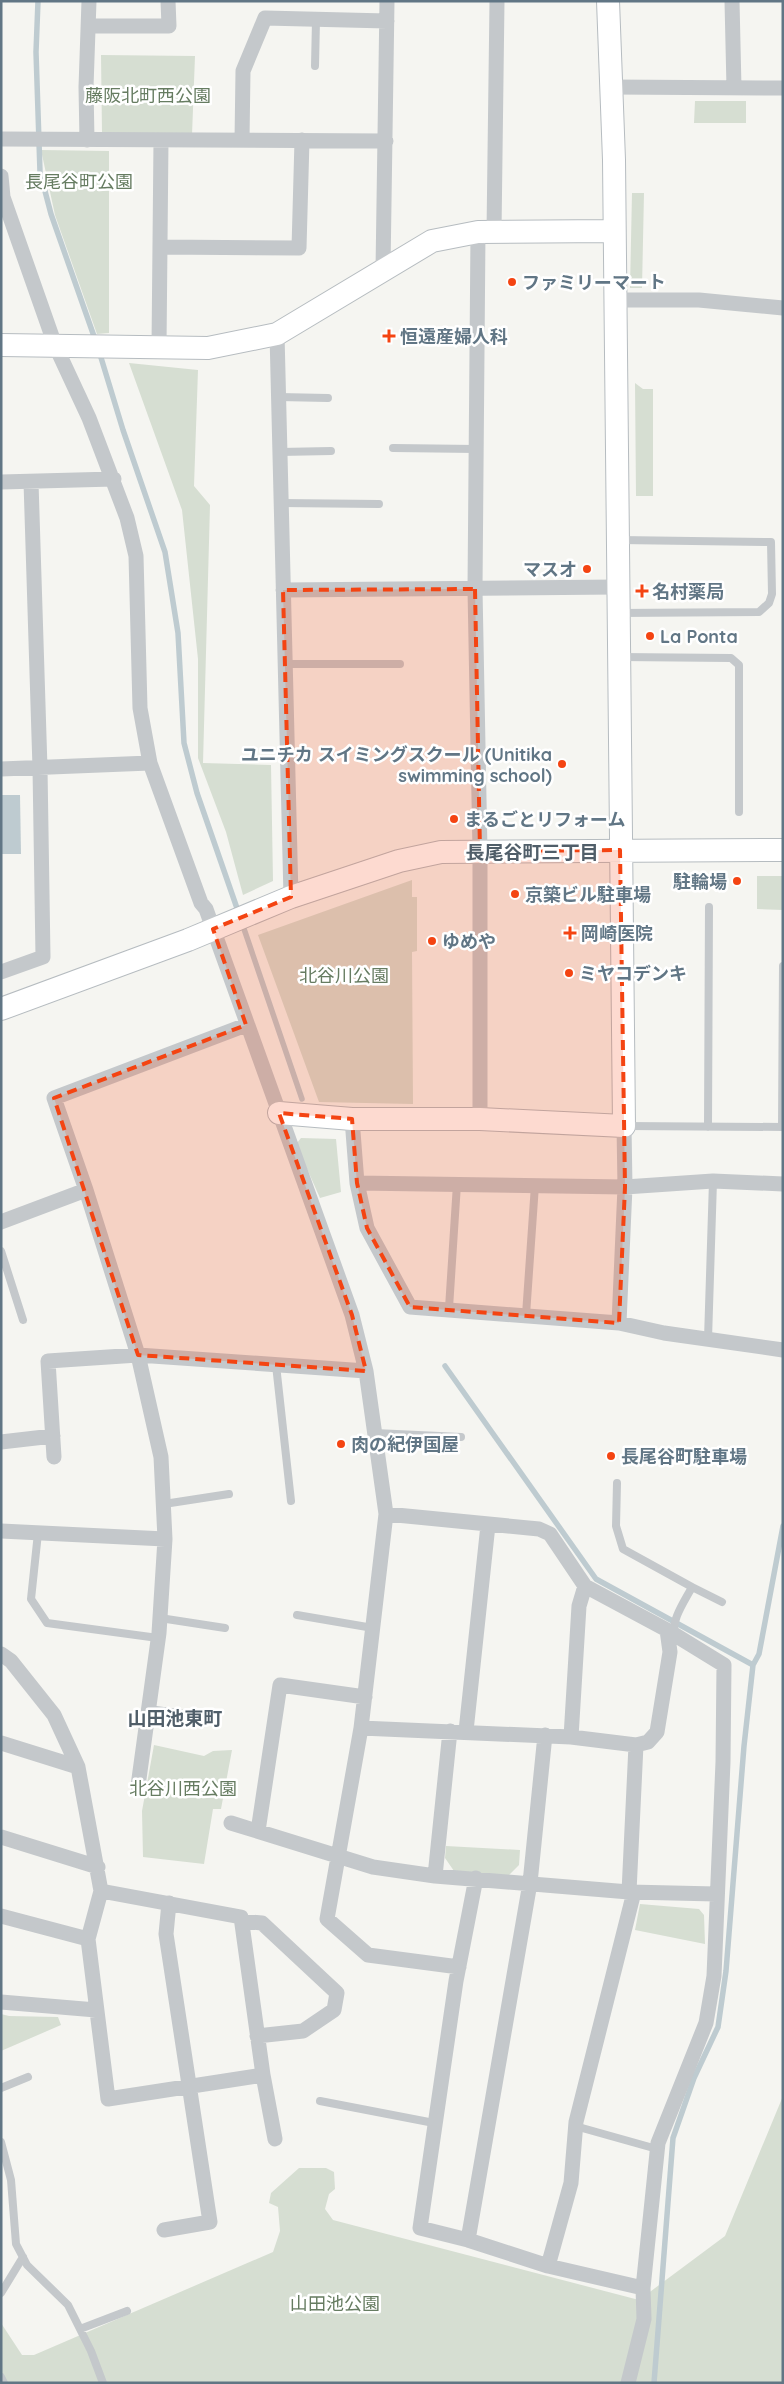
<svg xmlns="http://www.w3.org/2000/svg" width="784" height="2384" font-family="Quicksand,'Noto Sans JP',sans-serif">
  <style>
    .green { fill: #d6ded2 }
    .water { fill: #becbd0 }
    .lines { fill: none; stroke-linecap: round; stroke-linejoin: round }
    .stream { stroke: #becbd0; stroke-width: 5.5 }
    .secondary-casing { stroke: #b6bcc0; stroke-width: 24 }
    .lane { stroke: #c4c8cb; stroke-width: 8 }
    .street { stroke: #c4c8cb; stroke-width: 15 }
    .secondary { stroke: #fff; stroke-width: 22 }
    .marked { fill: #f44412; fill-opacity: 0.2; stroke: #f44412; stroke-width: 4; stroke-dasharray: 10 6; stroke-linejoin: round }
    .poi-dot { fill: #f44412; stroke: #fff; stroke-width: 2 }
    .labels { text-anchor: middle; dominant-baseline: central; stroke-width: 5; stroke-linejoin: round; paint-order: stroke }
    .park-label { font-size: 18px; fill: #667c61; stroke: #fff }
    .poi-label { font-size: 18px; font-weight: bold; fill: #617685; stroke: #fff; text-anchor: start }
    .neighbourhood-label { font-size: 19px; font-weight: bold; fill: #505e69; stroke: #fff }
  </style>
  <rect width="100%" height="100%" fill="#f5f5f1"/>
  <path class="green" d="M 101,55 L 195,56 L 192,135 L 102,133 Z
    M 695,101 L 746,101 L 746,123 L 694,123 Z
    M 41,150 L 109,151 L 109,333 L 97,334 L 55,215 Z
    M 632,193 L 644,193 L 642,288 L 630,288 Z
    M 129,363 L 198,370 L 194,486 L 210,505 L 203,763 L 271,765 L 273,881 L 243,895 L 226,832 L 198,758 L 198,659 L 182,510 Z
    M 635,383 L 643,389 L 653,389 L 653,496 L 636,496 Z
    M 757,876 L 783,876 L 783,910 L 757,909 Z
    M 412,880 L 412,897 L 417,897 L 417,951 L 412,952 L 413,1104 L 319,1102 L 258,935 Z
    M 301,1138 L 336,1139 L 341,1192 L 320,1198 L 296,1144 Z
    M 154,1745 L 204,1756 L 213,1751 L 232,1750 L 221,1809 L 213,1809 L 204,1864 L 143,1857 L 142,1811 Z
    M 446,1846 L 520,1850 L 519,1865 L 508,1876 L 454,1871 L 445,1858 Z
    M 640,1904 L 699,1909 L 704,1915 L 705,1944 L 635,1930 Z
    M 1,2014 L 9,2016 L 58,2017 L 61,2025 L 1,2051 Z
    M 783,2096 L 783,2383 L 1,2383 L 1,2323 L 22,2355 L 34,2355 L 273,2252 L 280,2231 L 278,2207 L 269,2203 L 271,2193 L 299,2168 L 326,2168 L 334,2172 L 335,2189 L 329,2194 L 325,2209 L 333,2220 L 639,2300 L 725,2236 Z"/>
  <path class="water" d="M 1,795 L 20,795 L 21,854 L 1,854 Z"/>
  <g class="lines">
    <path class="stream" d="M 38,1 L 36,52 L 40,172 L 51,214 L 96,342
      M 99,351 L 123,430 L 165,552 L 178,633 L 184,743 L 197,793 L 239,914
      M 242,923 L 302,1099
      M 445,1366 L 596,1579 L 753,1665
      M 654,2383 L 673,2138 L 694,2078 L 718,2027 L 726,1971 L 744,1746 L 753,1665 L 759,1654 L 783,1526"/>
    <g class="secondary-casing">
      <path id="secondary" d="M 1,345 L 208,348 L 277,334 L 432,241 L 478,232 L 613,231
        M 1,1009 L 188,940 L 291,897 L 399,861 L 441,852 L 783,850
        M 279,1113 L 352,1119 L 480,1119 L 624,1126 L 614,160 L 608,1"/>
    </g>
    <path class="lane" d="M 315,66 L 316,20
      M 279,397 L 328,398
      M 393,448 L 476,449
      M 280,452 L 331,451
      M 281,503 L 379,504
      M 619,613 L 759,612 L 769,603 L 772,594 L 771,542 L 620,540
      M 620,657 L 731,658 L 739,665 L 739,812
      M 285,664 L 400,664
      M 626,1126 L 782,1127 L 783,966
      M 708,1127 L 709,907
      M 1,1251 L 23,1320
      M 449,1308 L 457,1184
      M 526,1315 L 535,1185
      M 708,1339 L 713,1181
      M 276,1365 L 291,1501
      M 375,1433 L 461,1437
      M 617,1483 L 616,1526 L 623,1549 L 692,1587
      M 164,1504 L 229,1494
      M 38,1533 L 31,1599 L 47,1623 L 158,1638
      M 297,1615 L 373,1628
      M 160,1618 L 225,1628
      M 675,1635 C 670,1621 686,1599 692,1587 L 722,1602
      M 149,1709 L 206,1717
      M 1,2088 L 28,2077
      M 320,2101 L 434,2123
      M 575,2126 L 657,2149
      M 1,2142 L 11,2180 L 16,2244 L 27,2265 L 68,2305 L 91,2351 L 103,2383
      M 1,2293 L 23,2257
      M 80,2329 L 127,2311
      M 1,2377 L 4,2383"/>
    <path class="street" d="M 732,1 L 734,88
      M 90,26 L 169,26 L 168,1
      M 611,87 L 783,88
      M 1,139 L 386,141
      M 87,140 L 86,87 L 89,1
      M 242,140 L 243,71 L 265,18 L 387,21
      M 1,176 L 3,197 L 55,345 L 89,418 L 127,518 L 136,556 L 140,708 L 150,763 L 201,903 L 206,909 L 352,1315 L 366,1371 L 386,1514 L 361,1728 L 327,1919 L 368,1955 L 459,1967
      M 478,232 L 475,589 L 480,851 L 480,1119
      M 494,232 L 497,1
      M 160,247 L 299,248 L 302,140
      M 383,270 L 387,1
      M 614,300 L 699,300 L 783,308
      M 277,334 L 291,897
      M 159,347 L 161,140
      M 1,482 L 114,479
      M 283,590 L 617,587
      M 1,769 L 150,763
      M 1,972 L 43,957 L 40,768 L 31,482
      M 352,1119 L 357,1183 L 367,1228 L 410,1307 L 619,1323 L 664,1333 L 783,1350
      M 357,1183 L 625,1187 L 713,1181 L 783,1184
      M 1,1222 L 86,1190
      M 619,1323 L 625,1187 L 624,1126
      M 1,1442 L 53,1436
      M 54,1457 L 48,1361 L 138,1355 L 366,1371
      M 386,1514 L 539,1529 L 550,1534 L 585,1586 L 667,1630 L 724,1665 L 723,1762 L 714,1976 L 706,2023 L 658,2143 L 643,2288 L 644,2319 L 628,2383
      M 1,1531 L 165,1539
      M 1,1654 L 11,1661 L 54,1715 L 78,1767 L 101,1891 L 88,1939 L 108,2099 L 263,2075 L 241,1917 L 101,1891
      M 361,1728 L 571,1737 L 636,1745 L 648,1742 L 657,1732 L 670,1652 L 667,1630
      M 466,1731 L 488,1525
      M 571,1737 L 579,1606 L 585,1586
      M 1,1743 L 78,1767
      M 138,1786 L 159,1633 L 165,1539 L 161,1457 L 138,1355 L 86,1190 L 54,1098 L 246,1025
      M 231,1823 L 373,1867 L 435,1876 L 629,1892 L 716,1894
      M 258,1831 L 280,1685 L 365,1697
      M 1,1837 L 98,1867
      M 435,1876 L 450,1731
      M 476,1878 L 456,1981 L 420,2228 L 468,2240 L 548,2266 L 643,2288
      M 629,1892 L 636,1745
      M 1,1916 L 88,1939
      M 241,1921 L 262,1923 L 337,1993 L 334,2010 L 303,2031 L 257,2036
      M 1,2002 L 96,2010
      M 263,2075 L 275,2139
      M 164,2230 L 210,2222 L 166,1934 L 169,1903
      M 468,2240 L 530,1883 L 545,1735
      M 548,2266 L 571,2183 L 576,2122 L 634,1892"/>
    <use href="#secondary" class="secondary"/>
  </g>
  <path class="marked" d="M 475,589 L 480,851 L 620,850 L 625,1187 L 619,1323 L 410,1307 L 367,1228 L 357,1183 L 352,1119 L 279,1113 L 352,1315 L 366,1371 L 138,1355 L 54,1098 L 246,1025 L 213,929 L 291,897 L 283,590 Z"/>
  <g class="poi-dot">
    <circle cx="512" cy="282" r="5"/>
    <path d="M386.5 328.5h5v5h5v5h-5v5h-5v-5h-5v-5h5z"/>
    <circle cx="587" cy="569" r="5"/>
    <path d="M639.5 583.5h5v5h5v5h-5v5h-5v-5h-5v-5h5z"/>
    <circle cx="650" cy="636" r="5"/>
    <circle cx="562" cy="764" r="5"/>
    <circle cx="454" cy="819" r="5"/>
    <circle cx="737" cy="881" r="5"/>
    <circle cx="515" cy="894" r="5"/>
    <path d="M567.5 925.5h5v5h5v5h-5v5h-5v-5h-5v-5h5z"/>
    <circle cx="432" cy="941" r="5"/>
    <circle cx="569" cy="973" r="5"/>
    <circle cx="341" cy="1444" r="5"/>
    <circle cx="611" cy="1456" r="5"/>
  </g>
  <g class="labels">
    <g class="park-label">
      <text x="148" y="95">藤阪北町西公園</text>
      <text x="79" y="181">長尾谷町公園</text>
      <text x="344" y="975">北谷川公園</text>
      <text x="183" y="1788">北谷川西公園</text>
      <text x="335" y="2303">山田池公園</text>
    </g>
    <g class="poi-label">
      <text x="522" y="282">ファミリーマート</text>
      <text x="400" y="336">恒遠産婦人科</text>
      <text x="577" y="569" text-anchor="end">マスオ</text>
      <text x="652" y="591">名村薬局</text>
      <text x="660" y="636">La Ponta</text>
      <text x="552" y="754" text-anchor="end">ユニチカ スイミングスクール (Unitika<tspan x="552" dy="21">swimming school)</tspan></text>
      <text x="464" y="819">まるごとリフォーム</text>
      <text x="727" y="881" text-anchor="end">駐輪場</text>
      <text x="525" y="894">京築ビル駐車場</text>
      <text x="581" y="933">岡崎医院</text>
      <text x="442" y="941">ゆめや</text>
      <text x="579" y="973">ミヤコデンキ</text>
      <text x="351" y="1444">肉の紀伊国屋</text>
      <text x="621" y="1456">長尾谷町駐車場</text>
    </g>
    <g class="neighbourhood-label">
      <text x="532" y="852">長尾谷町三丁目</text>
      <text x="175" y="1718">山田池東町</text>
    </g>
  </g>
  <rect width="784" height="2384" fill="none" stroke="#617685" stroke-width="5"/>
</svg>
